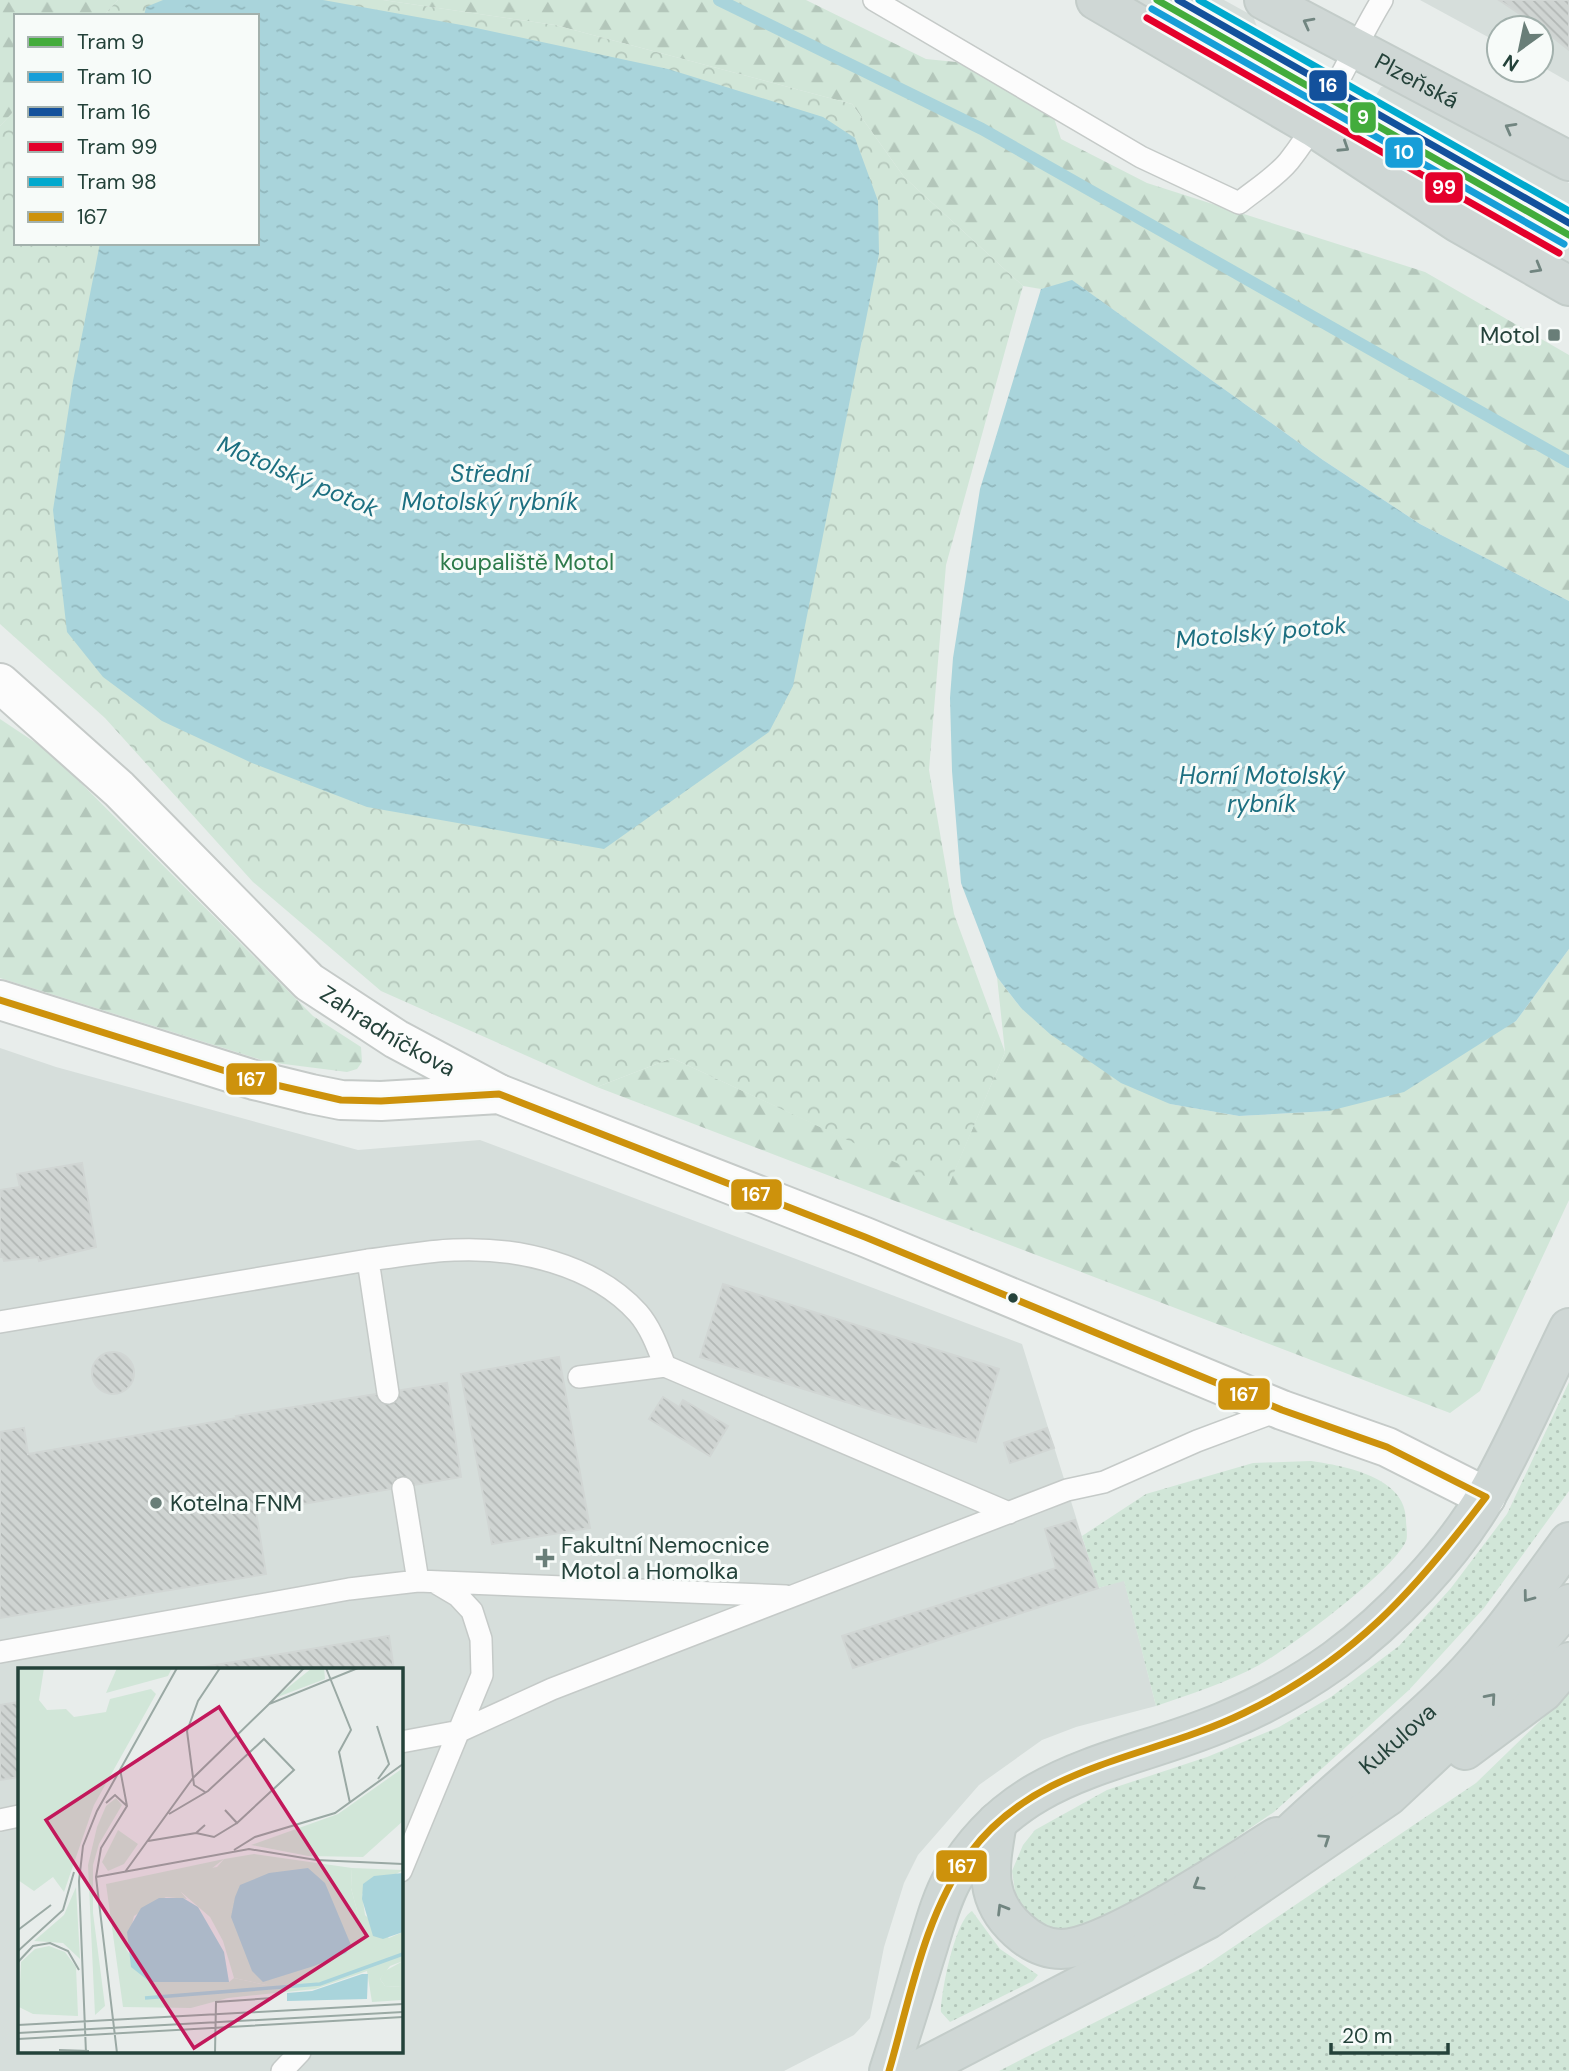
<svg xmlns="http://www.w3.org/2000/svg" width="1569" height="2071" font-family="'DM Sans',sans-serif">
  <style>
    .built { fill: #d6dedb; fill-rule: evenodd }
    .grass { fill: url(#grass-dots) }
    .forest { fill: url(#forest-firs) }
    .park { fill: url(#park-crowns) }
    .water { fill: url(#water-ripples) }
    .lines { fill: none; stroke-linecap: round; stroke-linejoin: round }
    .stream { stroke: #a9d4db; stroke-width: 12 }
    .building { fill: url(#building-back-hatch); stroke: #d1d6d4; stroke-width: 2 }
    .service-casing { stroke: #c5cac8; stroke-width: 24 }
    .minor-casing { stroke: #c5cac8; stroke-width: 42 }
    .tertiary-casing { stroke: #c5cac8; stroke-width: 42 }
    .primary-casing { stroke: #c3ccc9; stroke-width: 42 }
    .service { stroke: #fcfcfc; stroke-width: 21 }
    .minor { stroke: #fcfcfc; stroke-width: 38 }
    .tertiary { stroke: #fcfcfc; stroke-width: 38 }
    .primary { stroke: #cfd7d5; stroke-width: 38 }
    .bus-1-casing { stroke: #f7fbf9; stroke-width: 12 }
    .bus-1 { stroke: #cd920c; stroke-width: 7 }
    .tram-1-casing { stroke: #f7fbf9; stroke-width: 12 }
    .tram-2-casing { stroke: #f7fbf9; stroke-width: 12 }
    .tram-3-casing { stroke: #f7fbf9; stroke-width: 12 }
    .tram-4-casing { stroke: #f7fbf9; stroke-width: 12 }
    .tram-5-casing { stroke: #f7fbf9; stroke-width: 12 }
    .tram-1 { stroke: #43ac3c; stroke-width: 7 }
    .tram-2 { stroke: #179ed8; stroke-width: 7 }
    .tram-3 { stroke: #13519c; stroke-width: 7 }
    .tram-4 { stroke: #e4002b; stroke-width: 7 }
    .tram-5 { stroke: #00a9ce; stroke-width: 7 }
    .oneway { stroke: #718580 }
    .poi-dot { fill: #697e78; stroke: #f7fbf9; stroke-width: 2.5 }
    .bus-dot { fill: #24423a; stroke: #f7fbf9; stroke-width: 2.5 }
    .labels { text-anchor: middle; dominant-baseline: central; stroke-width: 6; stroke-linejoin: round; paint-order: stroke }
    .street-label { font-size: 23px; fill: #24423a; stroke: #f7fbf9 }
    .poi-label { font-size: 23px; fill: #24423a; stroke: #f7fbf9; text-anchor: start }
    .park-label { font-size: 23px; fill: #2d7a4b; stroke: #f7fbf9 }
    .water-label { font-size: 24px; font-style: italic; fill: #1c6f80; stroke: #f7fbf9 }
    .inset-river { fill: none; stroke: #a9d4db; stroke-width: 3.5 }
    .inset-road { fill: none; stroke: #9aa9a4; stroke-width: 2 }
    .view { fill: #c2185b; fill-opacity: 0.15; stroke: #c2185b; stroke-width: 3.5 }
    .inset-edge { fill: none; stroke: #24423a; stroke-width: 3.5 }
    .line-badge { stroke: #f7fbf9; stroke-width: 2.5 }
    .badge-label { font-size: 19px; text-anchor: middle; font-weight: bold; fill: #fff }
  </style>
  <defs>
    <pattern id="grass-dots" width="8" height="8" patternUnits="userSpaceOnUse" patternTransform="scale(1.75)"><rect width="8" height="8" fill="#d1e6d8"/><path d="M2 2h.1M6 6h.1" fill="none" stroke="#b3c6ba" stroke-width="1.8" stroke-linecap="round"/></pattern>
    <pattern id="forest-firs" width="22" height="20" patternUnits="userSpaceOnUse" patternTransform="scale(1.75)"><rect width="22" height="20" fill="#d1e6d8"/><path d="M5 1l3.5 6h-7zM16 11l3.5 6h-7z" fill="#b3c6ba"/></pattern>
    <pattern id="park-crowns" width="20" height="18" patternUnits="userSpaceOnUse" patternTransform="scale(1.75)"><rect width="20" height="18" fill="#d1e6d8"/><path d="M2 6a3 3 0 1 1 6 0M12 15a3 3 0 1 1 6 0" fill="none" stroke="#b3c6ba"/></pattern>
    <pattern id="water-ripples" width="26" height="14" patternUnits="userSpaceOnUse" patternTransform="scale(1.75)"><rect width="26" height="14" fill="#a9d4db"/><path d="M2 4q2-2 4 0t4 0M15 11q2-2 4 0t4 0" fill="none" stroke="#91b7bd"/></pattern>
    <pattern id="building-back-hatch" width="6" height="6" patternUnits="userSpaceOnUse" patternTransform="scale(1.75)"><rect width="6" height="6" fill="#cfd4d2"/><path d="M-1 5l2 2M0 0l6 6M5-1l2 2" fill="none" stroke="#b2b7b5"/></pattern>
  </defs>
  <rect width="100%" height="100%" fill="#e8edeb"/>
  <path class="built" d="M 1131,0 L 1224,0 L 1253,16 L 1257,27 L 1239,54 L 1228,55 Z
    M 1420,0 L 1569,0 L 1569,82 L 1541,66 L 1541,28 L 1499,28 L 1499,43 Z
    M 1395,85 L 1569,183 L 1569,262 L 1365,138 L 1359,124 L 1381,87 Z
    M 0,1048 L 56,1067 L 358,1150 L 480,1140 L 1022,1344 L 1098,1588 L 1124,1580 L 1156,1706 L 1076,1727 L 1042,1740 L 979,1785 L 918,1855 L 904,1883 L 884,1947 L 870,2018 L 854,2035 L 784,2071 L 0,2071 ZM 19,1670 L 401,1670 L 401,2052 L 19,2052 Z"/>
  <path class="grass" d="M 1569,1382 L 1569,1491 L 1484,1608 L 1409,1690 L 1274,1812 L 1127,1912 L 1075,1933 L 1052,1929 L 1026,1912 L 1016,1897 L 1012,1871 L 1023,1845 L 1035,1830 L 1107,1790 L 1207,1757 L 1279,1727 L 1331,1697 L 1399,1646 L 1451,1588 L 1507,1514 Z
    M 1311,1461 C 1345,1466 1406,1477 1406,1520 C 1406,1526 1408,1536 1406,1541 C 1393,1571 1290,1648 1259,1665 C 1226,1683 1191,1694 1156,1706 L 1124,1581 L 1098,1588 L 1082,1536 L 1146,1494 L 1253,1463 Z
    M 1569,1693 L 1569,2071 L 999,2071 L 1202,1968 L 1476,1783 Z
    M 972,1911 L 1000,1949 L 1038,1975 L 1033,1981 L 950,2022 L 941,2012 C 941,1992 955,1920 972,1911 Z"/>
  <path class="forest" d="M 0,0 L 118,0 L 103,16 L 16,16 L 16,109 L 0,126 Z
    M 383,0 L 806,0 L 926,59 L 966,63 L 1054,118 L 1061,139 L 1147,183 L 1425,272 L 1569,355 L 1569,601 L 1420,524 L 1323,460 L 1073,281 L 1041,289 L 1023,286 L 904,177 L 852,104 L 555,25 Z
    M 0,719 L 51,753 L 313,1016 L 361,1047 L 362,1062 L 357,1069 L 347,1072 L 268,1062 L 0,978 Z
    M 1569,949 L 1569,1200 L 1480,1391 L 1450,1413 L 597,1087 L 672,1058 L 948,1186 L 1005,1052 L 997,977 L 1021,1008 L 1170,1104 L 1239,1116 L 1329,1111 L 1516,1021 Z"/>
  <path class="park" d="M 118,0 L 383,0 L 555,25 L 852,104 L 904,177 L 1023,286 L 946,565 L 929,770 L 954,914 L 1005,1052 L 948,1187 L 672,1058 L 597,1087 L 381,991 L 253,882 L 105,718 L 0,624 L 0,126 L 16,109 L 16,243 L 257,243 L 257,16 L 103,16 Z"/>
  <path class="water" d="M 163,0 L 323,0 L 467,26 L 668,69 L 823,117 L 855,138 L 878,201 L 879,254 L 793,686 L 769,732 L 604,849 L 367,807 L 252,763 L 162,721 L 103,677 L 67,632 L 53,510 L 73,381 L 100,243 L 257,243 L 257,16 L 144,16 L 146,7 Z
    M 1072,280 L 1323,460 L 1420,524 L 1569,601 L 1569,949 L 1516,1021 L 1404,1092 L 1329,1111 L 1239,1116 L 1170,1104 L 1121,1083 L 1050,1034 L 1021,1008 L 997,977 L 961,883 L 952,771 L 950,698 L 953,658 L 980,489 L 1041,289 Z"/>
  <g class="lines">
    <path class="stream" d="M 719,0 L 982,129 L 1569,462"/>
  </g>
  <path class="building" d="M 1499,0 L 1569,0 L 1569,50 L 1541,28 Z
    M 82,1163 L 96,1247 L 39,1261 L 38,1257 L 4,1261 L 3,1257 L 0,1257 L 0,1190 L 20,1187 L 17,1174 Z
    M 723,1284 L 999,1369 L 976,1442 L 700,1357 Z
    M92 1373a21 21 0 1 1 42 0a21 21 0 1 1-42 0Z
    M 559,1357 L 590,1528 L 492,1544 L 461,1374 Z
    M 447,1383 L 461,1477 L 256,1512 L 266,1574 L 0,1618 L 0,1432 L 24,1428 L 28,1454 L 237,1418 L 236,1416 Z
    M 663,1397 L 679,1407 L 683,1400 L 728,1426 L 710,1456 L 649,1419 Z
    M 1047,1428 L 1054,1448 L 1010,1463 L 1004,1443 Z
    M 1075,1520 L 1098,1588 L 853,1668 L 842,1636 L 1056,1568 L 1045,1529 Z
    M 389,1636 L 394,1670 L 185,1670 Z
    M 19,1702 L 19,1777 L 0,1780 L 0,1705 Z"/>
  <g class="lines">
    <g class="service-casing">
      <path id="service" d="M 874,0 L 1141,157 L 1239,203 C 1255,190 1276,177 1289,161 C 1325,116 1351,51 1382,0
        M 368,1260 C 396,1257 425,1251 454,1250 C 517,1247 594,1264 638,1313 C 651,1328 658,1348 665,1366
        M 0,1322 L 368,1260 L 388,1393
        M 579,1377 L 665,1366 L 1009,1513
        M 403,1488 L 418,1581
        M 0,1652 L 349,1589 L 418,1581 L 786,1596
        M 401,1742 L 460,1731 L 552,1689 L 1067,1490 L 1104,1482 L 1197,1441 L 1280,1410
        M 0,1820 L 19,1816
        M 401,1871 L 482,1675 L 481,1639 L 472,1611 L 458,1596 L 436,1583
        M 282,2071 L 300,2052"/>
    </g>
    <g class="minor-casing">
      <g id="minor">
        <path id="s1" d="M 0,683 L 119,789 L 309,982 L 396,1039 L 499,1094"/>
      </g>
    </g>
    <g class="tertiary-casing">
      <path id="tertiary" d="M 0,1000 L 254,1080 L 311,1094 L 341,1100 L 381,1101 L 499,1094 L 865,1237 L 1282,1410 L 1387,1447 L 1486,1497"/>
    </g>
    <g class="primary-casing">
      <g id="primary">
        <path d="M 1096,0 L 1313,127 L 1457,222 L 1569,286"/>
        <path id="s2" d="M 1264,0 L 1569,161"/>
        <path d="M 1465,1750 L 1543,1692 L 1569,1662"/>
        <path d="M 997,1822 C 990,1864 982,1898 1018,1930 C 1030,1941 1044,1949 1061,1949 C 1107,1949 1233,1864 1277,1837"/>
        <path id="s3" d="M 1260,1864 C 1315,1806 1379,1758 1437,1703 C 1488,1656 1528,1598 1569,1542"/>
        <path d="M 889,2071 C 901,2034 913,1996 924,1959 C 933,1932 939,1903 953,1878 C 1016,1768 1118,1766 1223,1722 C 1262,1706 1300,1685 1335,1660 C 1390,1620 1452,1555 1486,1496 C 1517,1442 1542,1383 1569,1328"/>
        <path d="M 916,2071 L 1208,1919 L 1388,1796 L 1479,1711 L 1569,1604"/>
      </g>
    </g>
    <use href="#service" class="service"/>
    <use href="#minor" class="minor"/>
    <use href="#tertiary" class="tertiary"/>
    <use href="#primary" class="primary"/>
    <g class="bus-1-casing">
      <path id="bus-1" d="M 0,1000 L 254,1080 L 341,1100 L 381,1101 L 499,1094 L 865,1237 L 1282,1410 L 1387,1447 L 1486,1497
        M 889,2071 C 910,1999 924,1915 970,1853 C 1037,1763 1150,1759 1244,1713 C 1353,1660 1413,1593 1486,1497"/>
    </g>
    <use href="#bus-1" class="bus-1"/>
    <g class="tram-1-casing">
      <path id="tram-1" d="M 1157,0 L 1569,235"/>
    </g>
    <g class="tram-2-casing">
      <path id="tram-2" d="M 1152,9 L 1564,244"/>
    </g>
    <g class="tram-3-casing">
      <path id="tram-3" d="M 1178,0 L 1569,223"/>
    </g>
    <g class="tram-4-casing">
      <path id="tram-4" d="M 1147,18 L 1559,253"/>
    </g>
    <g class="tram-5-casing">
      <path id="tram-5" d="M 1199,0 L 1569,211"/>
    </g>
    <use href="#tram-1" class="tram-1"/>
    <use href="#tram-2" class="tram-2"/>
    <use href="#tram-3" class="tram-3"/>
    <use href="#tram-4" class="tram-4"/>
    <use href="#tram-5" class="tram-5"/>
  </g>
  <defs><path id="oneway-chevron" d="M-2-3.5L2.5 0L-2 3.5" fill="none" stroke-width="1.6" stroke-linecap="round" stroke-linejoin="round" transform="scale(1.75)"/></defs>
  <g class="oneway">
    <use href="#oneway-chevron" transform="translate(1308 23) rotate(-152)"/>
    <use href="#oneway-chevron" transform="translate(1510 128) rotate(-151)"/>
    <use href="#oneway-chevron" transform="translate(1344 147) rotate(33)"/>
    <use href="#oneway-chevron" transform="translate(1537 268) rotate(30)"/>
    <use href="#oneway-chevron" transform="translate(1528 1597) rotate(127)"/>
    <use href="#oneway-chevron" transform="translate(1491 1698) rotate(-49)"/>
    <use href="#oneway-chevron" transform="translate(1325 1839) rotate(-34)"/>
    <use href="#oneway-chevron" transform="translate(1198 1885) rotate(149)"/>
    <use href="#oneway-chevron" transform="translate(1002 1909) rotate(-121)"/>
  </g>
  <g class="poi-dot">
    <rect x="1547" y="328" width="14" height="14" rx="3.5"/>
    <circle cx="156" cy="1503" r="7"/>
    <path d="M541.5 1547.5h7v7h7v7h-7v7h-7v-7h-7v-7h7z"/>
  </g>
  <circle class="bus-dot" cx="1013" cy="1298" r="6"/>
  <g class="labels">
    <g class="street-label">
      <text stroke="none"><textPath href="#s2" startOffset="173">Plzeňská</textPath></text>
      <text stroke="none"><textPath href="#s1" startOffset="523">Zahradníčkova</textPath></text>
      <text stroke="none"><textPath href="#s3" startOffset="186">Kukulova</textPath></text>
    </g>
    <g class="poi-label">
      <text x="1540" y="335" text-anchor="end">Motol</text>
      <text x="170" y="1503">Kotelna FNM</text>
      <text x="561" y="1545">Fakultní Nemocnice<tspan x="561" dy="26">Motol a Homolka</tspan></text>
    </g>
    <g class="park-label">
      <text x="527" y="562">koupaliště Motol</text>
    </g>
    <g class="water-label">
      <text x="490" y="473">Střední<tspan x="490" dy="28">Motolský rybník</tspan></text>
      <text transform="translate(298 476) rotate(23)">Motolský potok</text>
      <text transform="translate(1261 632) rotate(-5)">Motolský potok</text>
      <text x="1262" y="775">Horní Motolský<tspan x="1262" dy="28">rybník</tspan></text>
    </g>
  </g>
  <g transform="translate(18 1668)">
    <rect width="385" height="385" fill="#e8edeb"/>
    <path d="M 0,0 L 26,0 L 21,32 L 29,42 L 48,41 L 56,49 L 88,44 L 92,31 L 133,21 L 138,26 L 76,137 L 46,224 L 35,209 L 16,223 L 0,212 ZM 294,0 L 306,0 L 307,11 L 257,30 ZM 98,130 L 104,137 L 81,176 L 75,197 L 75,245 L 87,338 L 77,347 L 70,197 L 79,159 L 88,138 ZM 100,162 L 120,176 L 106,196 L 90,203 L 84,194 ZM 58,219 L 62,291 L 45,275 L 16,273 L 46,247 ZM 31,278 L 47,284 L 58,299 L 60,348 L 15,346 L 1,339 L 3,294 L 17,281 ZM 385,293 L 385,319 L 367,318 L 362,311 L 367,303 Z" fill="#d1e6d8"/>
    <path d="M 99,0 L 154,0 L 150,8 L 88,25 ZM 385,100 L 385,153 L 345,189 L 290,188 L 233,177 L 320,146 ZM 206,191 L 163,224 L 169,231 L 148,229 L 116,248 L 108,281 L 132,314 L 211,314 L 216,310 L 248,317 L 341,250 L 333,220 L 334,200 L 385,202 L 344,226 L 347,247 L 371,270 L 385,264 L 385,293 L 372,298 L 362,311 L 367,318 L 385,319 L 385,332 L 354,334 L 349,303 L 297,321 L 210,330 L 173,340 L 105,339 L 88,216 Z" fill="#d1e6d8"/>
    <path d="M 236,186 L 334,200 L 333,220 L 341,250 L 335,282 L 248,317 L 216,310 L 205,273 L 192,249 L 163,224 L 160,205 L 199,199 L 206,191 Z" fill="#d1e6d8"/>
    <path d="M 290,200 L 307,215 L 333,277 L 328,285 L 296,298 L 245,314 L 234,303 L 213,249 L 217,229 L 222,217 L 251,205 ZM 385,205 L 385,264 L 365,271 L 355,268 L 344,231 L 345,216 L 356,208 ZM 141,230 L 165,230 L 180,239 L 206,284 L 211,314 L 132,314 L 113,299 L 109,264 L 123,240 ZM 344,306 L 350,306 L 349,331 L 269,333 L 269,325 L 294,323 Z" fill="#a9d4db"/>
    <path class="inset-river" d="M 127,330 L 302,316 L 385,286"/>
    <path class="inset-road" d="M 308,0 L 333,62 L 321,84 L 332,135M 251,36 L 286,0M 359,58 L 371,96 L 360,111M 187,124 L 176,117 L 169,63 L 180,33 L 202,0M 88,135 L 97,127 L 109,138M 151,146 L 190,123 L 246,71 L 276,102 L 219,155 L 207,142M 178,165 L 196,169 L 219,155M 130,173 L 178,165 L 187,157M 216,182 L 237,169 L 317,145 L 385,96M 107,204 L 175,110 L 251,36 L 340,0M 78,209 L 231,181 L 298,192 L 385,196M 0,262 L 33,237M 0,283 L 45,242 L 56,204M 0,294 L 15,278 L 32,275 L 50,283 L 61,302M 0,357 L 385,336M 0,365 L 385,344M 0,371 L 385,349M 41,382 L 71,383M 68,385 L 61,213 L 65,178 L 79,143 L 159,0M 99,385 L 78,209 L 83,180 L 109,138 L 102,101M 197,385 L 198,334 L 254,330"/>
    <path class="view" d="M 201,39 L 349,268 L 176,380 L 28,152 Z"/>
    <rect width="385" height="385" class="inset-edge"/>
  </g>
  <g class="line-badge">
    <rect x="1308" y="69" width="40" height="33" rx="7" fill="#13519c"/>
    <rect x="1349" y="101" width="28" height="33" rx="7" fill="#43ac3c"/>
    <rect x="1384" y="136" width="40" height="33" rx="7" fill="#179ed8"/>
    <rect x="1424" y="171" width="40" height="33" rx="7" fill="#e4002b"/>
    <rect x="225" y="1062" width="53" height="34" rx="7" fill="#cd920c"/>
    <rect x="730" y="1178" width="53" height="33" rx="7" fill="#cd920c"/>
    <rect x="1217" y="1377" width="54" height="34" rx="7" fill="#cd920c"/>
    <rect x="935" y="1849" width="53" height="34" rx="7" fill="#cd920c"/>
  </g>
  <g class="badge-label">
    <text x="1328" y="92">16</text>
    <text x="1363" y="124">9</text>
    <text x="1404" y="159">10</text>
    <text x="1444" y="194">99</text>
    <text x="251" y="1086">167</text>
    <text x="756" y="1201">167</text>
    <text x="1244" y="1401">167</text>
    <text x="962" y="1873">167</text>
  </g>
  <rect x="14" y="14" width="245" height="231" fill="#f7fbf9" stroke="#a3b1ad" stroke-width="2"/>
  <rect x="28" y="37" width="35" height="10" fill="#43ac3c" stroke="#a3b1ad" stroke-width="2"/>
  <text x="77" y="49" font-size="21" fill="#24423a">Tram 9</text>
  <rect x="28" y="72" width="35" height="10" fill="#179ed8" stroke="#a3b1ad" stroke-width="2"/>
  <text x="77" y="84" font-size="21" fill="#24423a">Tram 10</text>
  <rect x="28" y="107" width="35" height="10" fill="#13519c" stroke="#a3b1ad" stroke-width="2"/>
  <text x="77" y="119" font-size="21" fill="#24423a">Tram 16</text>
  <rect x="28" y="142" width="35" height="10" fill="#e4002b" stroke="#a3b1ad" stroke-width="2"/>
  <text x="77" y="154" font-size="21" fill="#24423a">Tram 99</text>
  <rect x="28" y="177" width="35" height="10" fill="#00a9ce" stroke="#a3b1ad" stroke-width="2"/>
  <text x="77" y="189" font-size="21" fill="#24423a">Tram 98</text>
  <rect x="28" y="212" width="35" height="10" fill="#cd920c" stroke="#a3b1ad" stroke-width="2"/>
  <text x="77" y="224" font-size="21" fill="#24423a">167</text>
  <g transform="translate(1520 49) rotate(213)"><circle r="33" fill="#f7fbf9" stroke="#a3b1ad" stroke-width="2"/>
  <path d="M0-5L12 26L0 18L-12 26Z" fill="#697e78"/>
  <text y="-10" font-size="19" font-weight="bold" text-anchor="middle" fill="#24423a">N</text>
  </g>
  <path d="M1331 2043v10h117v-10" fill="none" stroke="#24423a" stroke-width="3.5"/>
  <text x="1342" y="2043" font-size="21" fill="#24423a" stroke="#f7fbf9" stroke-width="5" paint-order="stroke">20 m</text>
</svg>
